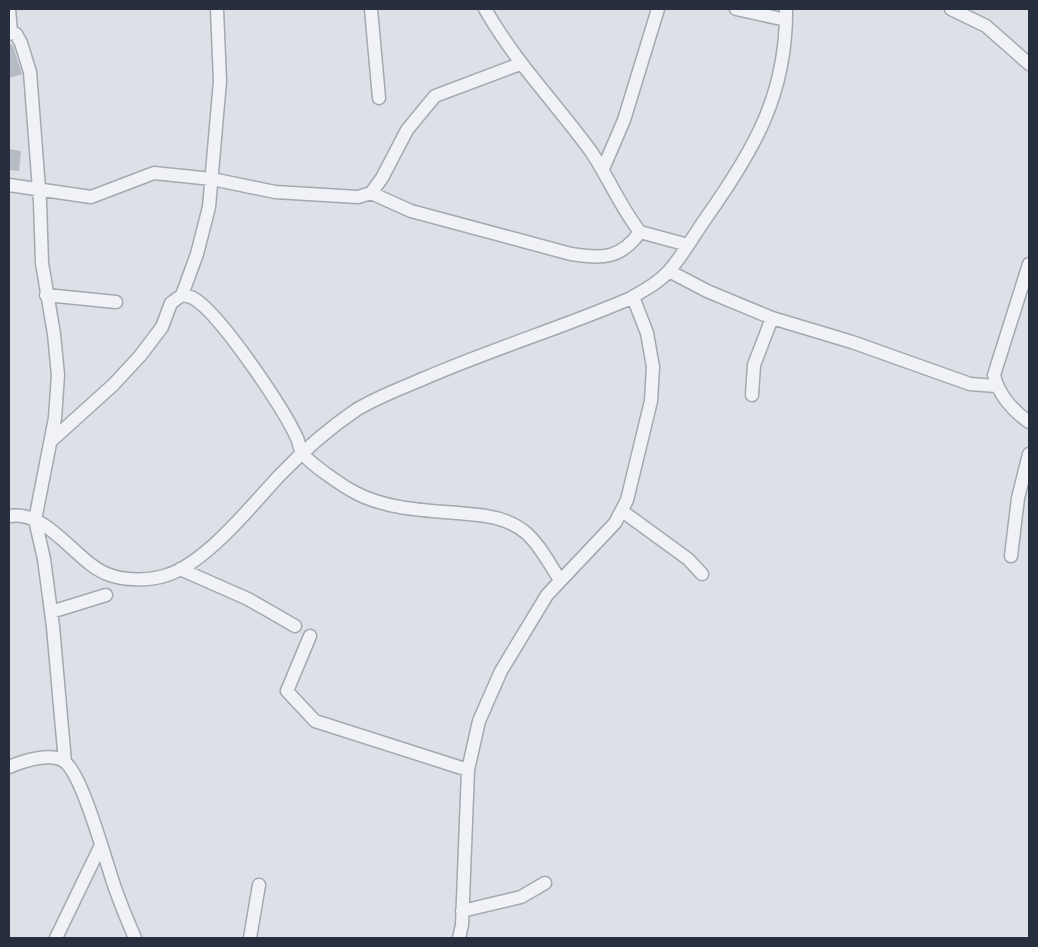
<svg xmlns="http://www.w3.org/2000/svg" width="1038" height="947" font-family="'Nunito Sans',sans-serif">
  <style>
    .building { fill: #b5bac3 }
    .lines { fill: none; stroke-linecap: round; stroke-linejoin: round }
    .street-casing { stroke: #a3a8b1; stroke-width: 15 }
    .street { stroke: #f0f2f5; stroke-width: 12 }
  </style>
  <rect width="100%" height="100%" fill="#dde1e7"/>
  <path class="building" d="M 9,43 L 13,46 L 22,74 L 9,78 Z
    M 9,149 L 21,151 L 19,171 L 9,170 Z"/>
  <g class="lines">
    <g class="street-casing">
      <path id="street" d="M 9,9 L 11,32
        M 371,9 L 379,98
        M 485,9 C 516,63 554,101 590,150 C 608,176 620,207 640,232 L 688,245
        M 736,9 L 786,20
        M 951,9 L 986,26 L 1029,64
        M 9,33 L 16,34 L 21,43 L 30,72 L 40,202 L 42,263 L 54,334 L 58,375 L 55,418 L 35,520 L 44,559 L 53,627 L 65,762
        M 603,169 L 624,120 L 658,9
        M 9,185 L 91,197 L 154,173 L 212,179 L 275,192 L 358,197 L 371,193 L 382,178 L 407,130 L 435,96 L 520,64
        M 371,193 L 411,211 L 571,254 C 602,259 621,259 640,232
        M 1029,264 L 994,375 C 998,394 1013,411 1029,422
        M 669,271 L 707,291 L 772,318 L 852,342 L 970,384 L 996,386
        M 46,295 L 116,302
        M 182,295 L 197,254 L 209,207 L 220,81 L 217,9
        M 752,395 L 754,365 L 772,318
        M 51,441 L 113,385 L 140,356 L 162,327 L 171,303 L 182,295 C 185,296 190,296 193,298 C 220,313 283,408 297,438 C 299,442 299,448 302,452 C 307,462 344,487 356,493 C 394,513 444,510 486,516 C 530,523 538,546 560,580
        M 622,511 L 688,559 L 702,574
        M 9,516 C 47,509 76,562 107,574 C 124,581 150,581 167,575 C 206,563 251,506 279,476 C 302,452 328,429 356,410 C 377,397 402,388 425,378 C 492,349 561,328 629,299 C 643,291 658,283 669,271 C 683,255 694,235 706,218 C 754,150 787,94 786,9
        M 1011,556 L 1018,498 L 1029,454
        M 180,569 L 248,599 L 295,626
        M 51,612 L 106,595
        M 310,636 L 287,691 L 315,721 L 468,770
        M 9,767 C 23,761 51,752 64,761 C 83,775 106,863 115,888 C 121,905 128,922 135,938
        M 462,911 L 521,897 L 545,883
        M 56,938 L 101,845
        M 250,938 L 259,885
        M 459,938 L 462,925 L 468,770 L 479,721 L 501,671 L 547,595 L 615,523 L 627,500 L 651,401 L 653,367 L 647,333 L 633,297"/>
    </g>
    <use href="#street" class="street"/>
  </g>
  <rect width="1038" height="947" fill="none" stroke="#272e3d" stroke-width="20"/>
</svg>
